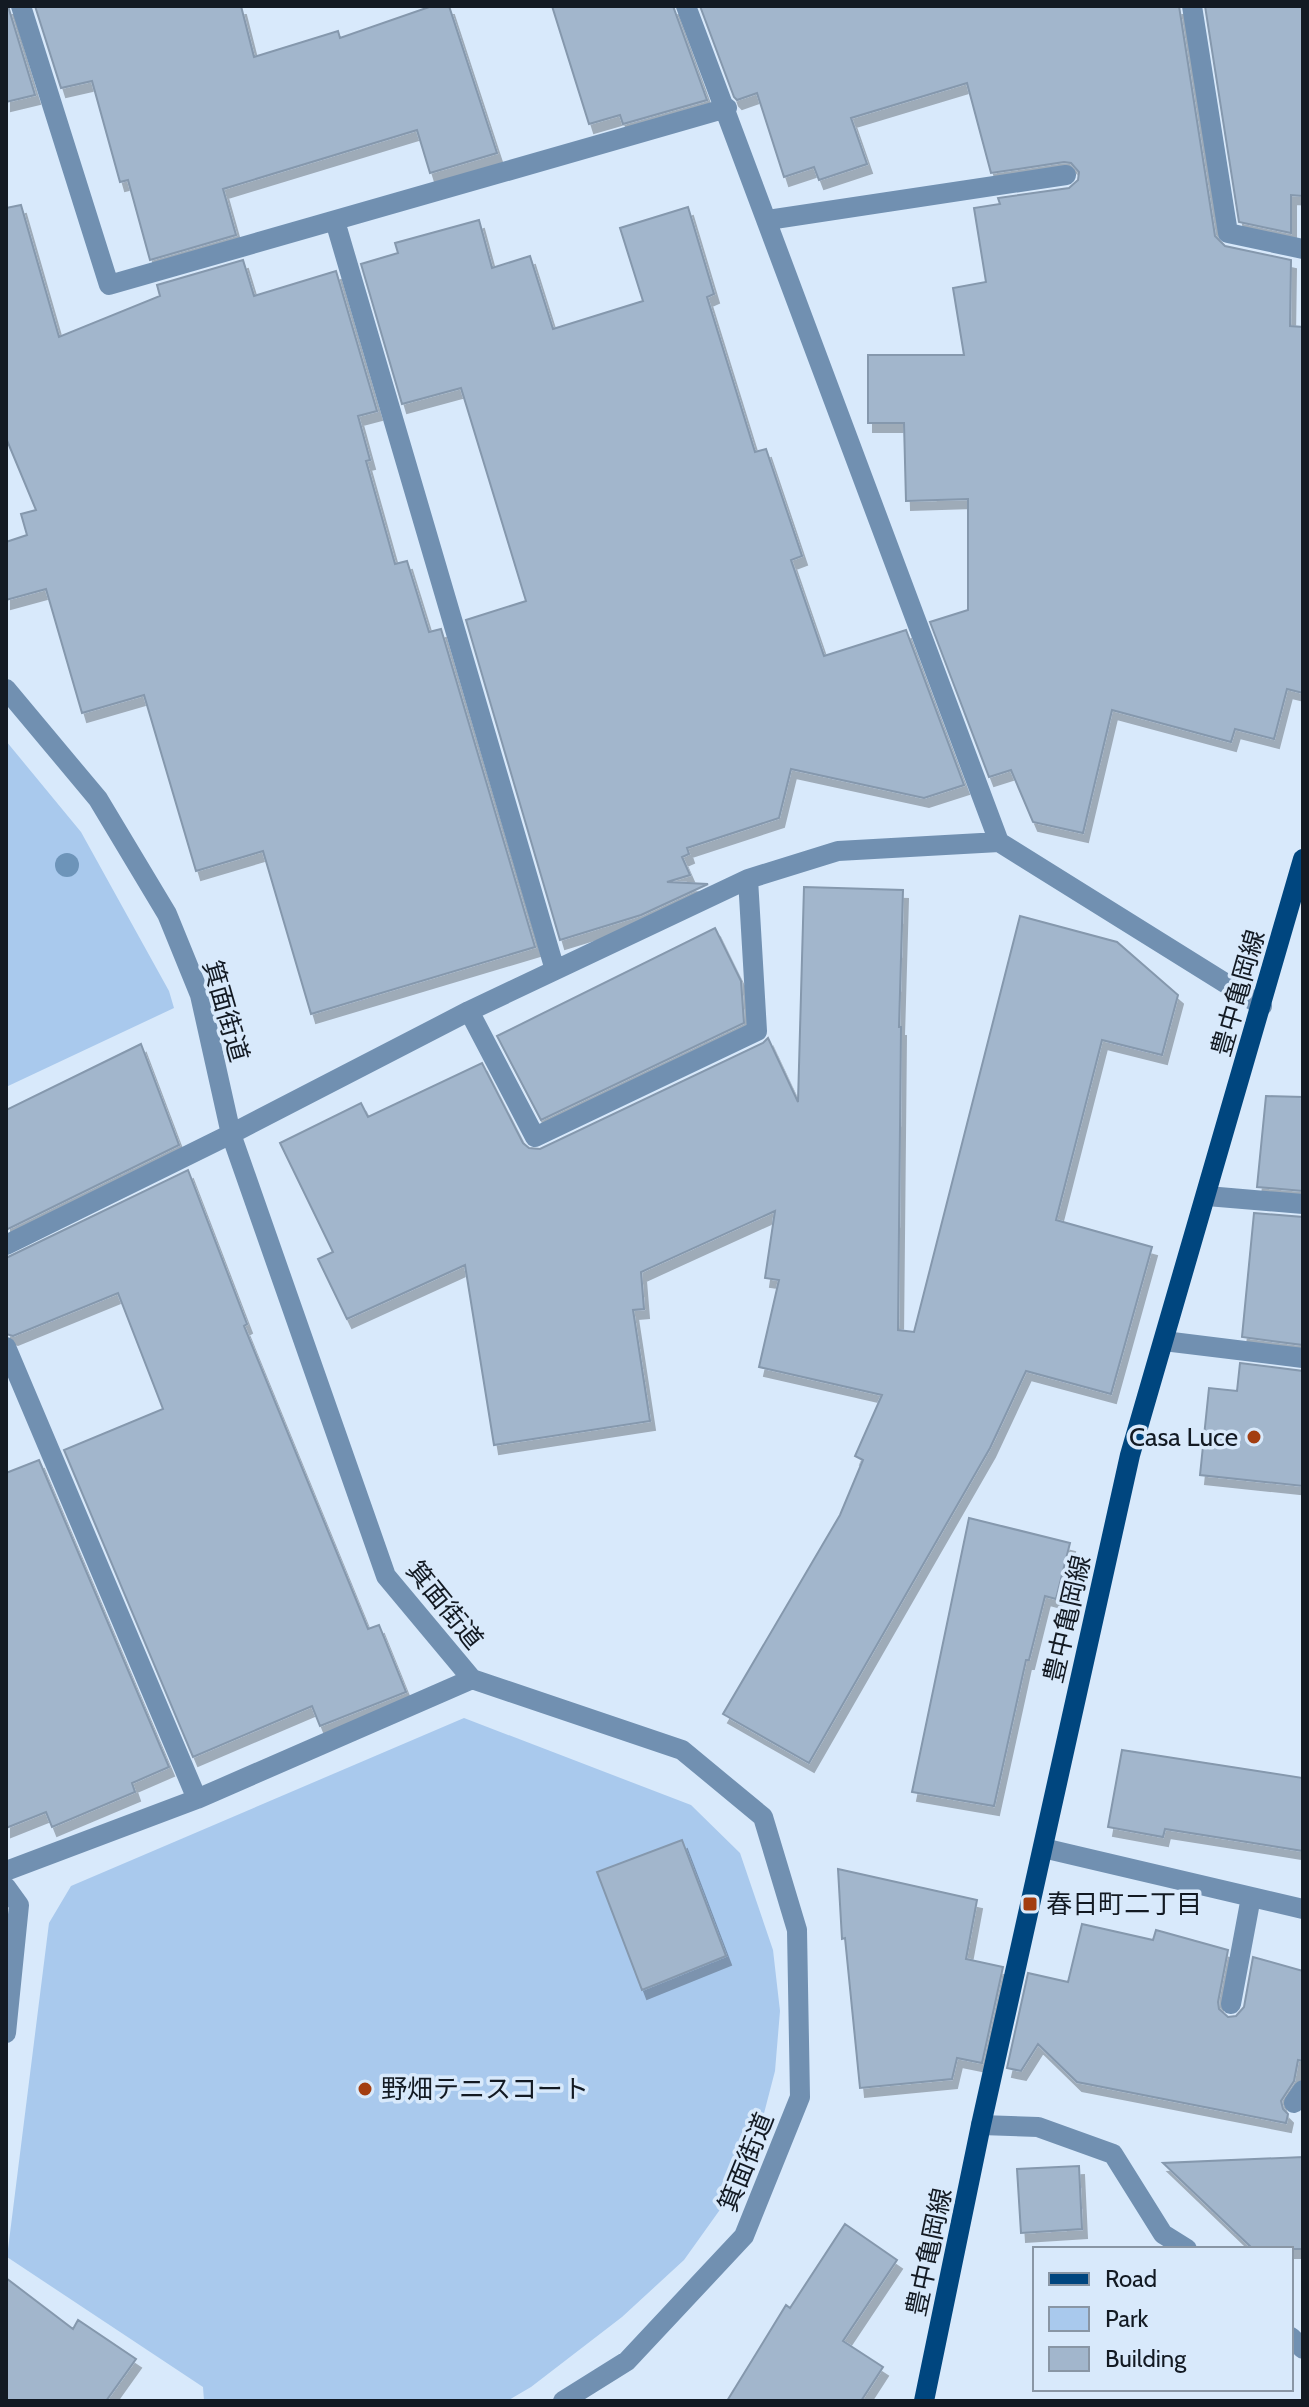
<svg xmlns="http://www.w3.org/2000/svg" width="1309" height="2407" font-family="Cabin,'Noto Sans JP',sans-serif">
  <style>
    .green { fill: #a9c9ed }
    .building { fill: #a2b6cc; stroke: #8598ad; stroke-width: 2; filter: url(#shadow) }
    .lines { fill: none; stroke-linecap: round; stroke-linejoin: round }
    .minor { stroke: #7190b1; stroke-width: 20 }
    .major { stroke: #00467f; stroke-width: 20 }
    .tree { fill: #6d94b9 }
    .poi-dot { fill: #a33e11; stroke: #d8e9fb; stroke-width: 3 }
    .labels { text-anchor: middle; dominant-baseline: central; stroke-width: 7; stroke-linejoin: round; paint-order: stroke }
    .street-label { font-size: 26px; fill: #131a23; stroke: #d8e9fb }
    .poi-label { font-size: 26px; fill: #131a23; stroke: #d8e9fb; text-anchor: start }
  </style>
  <defs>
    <filter id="shadow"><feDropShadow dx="5" dy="9" stdDeviation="0" flood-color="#0004"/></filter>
  </defs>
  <rect width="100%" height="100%" fill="#d8e9fb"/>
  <path class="green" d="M 6,741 L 81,832 L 169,991 L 174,1008 L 6,1087 Z
    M 464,1718 L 691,1805 L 740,1853 L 773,1950 L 780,2011 L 775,2071 L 762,2121 L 734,2190 L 684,2260 L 622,2317 L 531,2387 L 507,2401 L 204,2401 L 203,2387 L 7,2257 L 49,1923 L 71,1886 Z"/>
  <path class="building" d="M 6,6 L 8,6 L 35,95 L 6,102 Z
    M 35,6 L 241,6 L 254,57 L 338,31 L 340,38 L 432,6 L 449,6 L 497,153 L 430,173 L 417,130 L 223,189 L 236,235 L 150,260 L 128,180 L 120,182 L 92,81 L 61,88 Z
    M 552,6 L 673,6 L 707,100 L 623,124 L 620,115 L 589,124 Z
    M 700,6 L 1179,6 L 1215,236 L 1225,246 L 1291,260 L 1290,326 L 1303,327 L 1303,693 L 1287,689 L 1274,739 L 1235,729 L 1231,742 L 1112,710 L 1083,833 L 1033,822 L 1011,770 L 989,777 L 930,622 L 968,610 L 968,499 L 906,501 L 904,423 L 868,423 L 868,355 L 964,355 L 953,288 L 986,282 L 974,208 L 1000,204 L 998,198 L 1069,188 L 1078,180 L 1079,172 L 1071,163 L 1064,162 L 991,173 L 967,83 L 851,118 L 867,164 L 819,180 L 814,167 L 784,177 L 757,93 L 737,100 L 734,97 Z
    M 1205,6 L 1303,6 L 1303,196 L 1291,195 L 1291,233 L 1239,222 Z
    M 21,205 L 59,337 L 160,296 L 157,285 L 243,260 L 254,296 L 336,271 L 377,411 L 358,416 L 370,460 L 366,461 L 395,564 L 407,561 L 429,632 L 441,629 L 535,947 L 311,1014 L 263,851 L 196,871 L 144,695 L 82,713 L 46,589 L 6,600 L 6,542 L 27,535 L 21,514 L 36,510 L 6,438 L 6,208 Z
    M 688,207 L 714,294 L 707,297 L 755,452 L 766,449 L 802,556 L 791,560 L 824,656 L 906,630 L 964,785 L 924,798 L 791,769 L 779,818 L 687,848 L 689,854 L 682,857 L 690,875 L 667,882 L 708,884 L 641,915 L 560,940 L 466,620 L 526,601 L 461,388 L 402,404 L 361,264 L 398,253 L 395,243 L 479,220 L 492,268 L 530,256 L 553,329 L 643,301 L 620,228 Z
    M 804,887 L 903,890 L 899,1027 L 901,1027 L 898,1330 L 914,1332 L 1020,916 L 1117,942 L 1178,995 L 1162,1055 L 1102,1040 L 1056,1220 L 1152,1247 L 1111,1394 L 1026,1371 L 990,1448 L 809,1763 L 723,1714 L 840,1515 L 863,1460 L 855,1456 L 882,1395 L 759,1367 L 779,1280 L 765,1278 L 775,1211 L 641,1272 L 644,1309 L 633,1310 L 650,1421 L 494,1445 L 465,1265 L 347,1319 L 318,1259 L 333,1252 L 280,1143 L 361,1103 L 368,1117 L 482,1063 L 523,1143 L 529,1148 L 540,1149 L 763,1043 L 768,1038 L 798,1102 Z
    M 715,928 L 741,981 L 744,1023 L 541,1120 L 497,1036 Z
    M 141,1044 L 179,1145 L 6,1230 L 6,1110 Z
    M 1266,1096 L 1303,1097 L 1303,1191 L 1257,1187 Z
    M 188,1170 L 247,1324 L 244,1326 L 368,1629 L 379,1625 L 406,1692 L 320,1726 L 312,1706 L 193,1757 L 64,1450 L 163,1409 L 118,1293 L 13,1336 L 6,1334 L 6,1258 Z
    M 1254,1213 L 1303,1217 L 1303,1345 L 1242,1337 Z
    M 1240,1363 L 1303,1371 L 1303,1486 L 1200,1475 L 1209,1388 L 1237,1391 Z
    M 39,1460 L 169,1767 L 132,1783 L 135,1792 L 52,1827 L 46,1812 L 6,1828 L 6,1473 Z
    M 969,1518 L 1070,1543 L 1056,1599 L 1045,1596 L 1029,1660 L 1026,1660 L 994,1806 L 912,1792 Z
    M 1122,1750 L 1303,1778 L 1303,1851 L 1165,1829 L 1163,1837 L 1108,1827 Z
    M 682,1840 L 726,1956 L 642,1990 L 597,1872 Z
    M 838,1869 L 977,1900 L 966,1959 L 1003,1967 L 982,2063 L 957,2058 L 952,2079 L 860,2088 L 845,1938 L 842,1939 Z
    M 1082,1924 L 1153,1940 L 1156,1930 L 1228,1950 L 1218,2002 L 1219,2009 L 1228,2017 L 1236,2016 L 1244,2007 L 1253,1957 L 1303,1971 L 1303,2061 L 1298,2060 L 1294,2081 L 1281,2101 L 1283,2109 L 1288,2114 L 1286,2123 L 1077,2082 L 1038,2044 L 1021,2071 L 1007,2068 L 1028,1973 L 1068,1982 Z
    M 1303,2157 L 1303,2249 L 1253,2249 L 1163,2163 Z
    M 1079,2166 L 1082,2229 L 1021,2233 L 1017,2169 Z
    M 845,2224 L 897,2260 L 843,2341 L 883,2367 L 861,2401 L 727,2401 L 786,2305 L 790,2308 Z
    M 6,2278 L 73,2329 L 78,2320 L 136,2359 L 106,2401 L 6,2401 Z"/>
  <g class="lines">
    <path class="minor" d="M 21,6 L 109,285 L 727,108
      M 686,6 L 999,842 L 1262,1006
      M 1192,6 L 1228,233 L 1303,249
      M 768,220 L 1066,175
      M 335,221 L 555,970
      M 6,689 L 98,799 L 167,914 L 200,995 L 231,1134 L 386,1576 L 472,1679 L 682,1750 L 763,1817 L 797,1930 L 800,2097 L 744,2236 L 627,2361 L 563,2401
      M 469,1011 L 535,1137 L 757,1031 L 748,879
      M 1207,1196 L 1303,1204
      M 6,1245 L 231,1134 L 469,1011 L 748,879 L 838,851 L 999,842
      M 1164,1341 L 1303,1358
      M 6,1347 L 197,1799
      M 1043,1848 L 1303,1909
      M 6,1871 L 197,1799 L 472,1679
      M 6,1887 L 19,1905 L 6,2033
      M 1231,2004 L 1251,1897
      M 1294,2103 L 1303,2090
      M 981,2125 L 1038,2127 L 1113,2154 L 1163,2234 L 1187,2249
      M 1291,2337 L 1303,2349"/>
    <path class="major" d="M 924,2401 L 981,2125 L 1130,1455 L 1303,859"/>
  </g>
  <circle class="tree" cx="67" cy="865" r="12"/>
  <g class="poi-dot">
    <circle cx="1254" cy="1437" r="8"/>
    <rect x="1022" y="1896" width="16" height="16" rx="4"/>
    <circle cx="365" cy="2089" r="8"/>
  </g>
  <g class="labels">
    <g class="street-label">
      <text transform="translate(1238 993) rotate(-74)">豊中亀岡線</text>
      <text transform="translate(226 1011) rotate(74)">箕面街道</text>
      <text transform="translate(445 1605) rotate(51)">箕面街道</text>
      <text transform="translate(1067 1619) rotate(-77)">豊中亀岡線</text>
      <text transform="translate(746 2162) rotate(-68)">箕面街道</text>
      <text transform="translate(929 2252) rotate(-78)">豊中亀岡線</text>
    </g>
    <g class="poi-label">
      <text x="1238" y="1437" text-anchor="end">Casa Luce</text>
      <text x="1046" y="1904">春日町二丁目</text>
      <text x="381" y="2089">野畑テニスコート</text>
    </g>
  </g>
  <rect width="1309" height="2407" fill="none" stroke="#131a23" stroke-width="16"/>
  <rect x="1033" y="2247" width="260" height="144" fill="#d8e9fb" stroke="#8996a5" stroke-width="2"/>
  <rect x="1049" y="2273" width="40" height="12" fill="#00467f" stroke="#8996a5" stroke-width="2"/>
  <text x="1105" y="2287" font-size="24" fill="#131a23">Road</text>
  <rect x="1049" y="2307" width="40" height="24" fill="#a9c9ed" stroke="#8996a5" stroke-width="2"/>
  <text x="1105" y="2327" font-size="24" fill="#131a23">Park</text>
  <rect x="1049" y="2347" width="40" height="24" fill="#a2b6cc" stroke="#8996a5" stroke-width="2"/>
  <text x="1105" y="2367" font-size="24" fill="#131a23">Building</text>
</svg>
